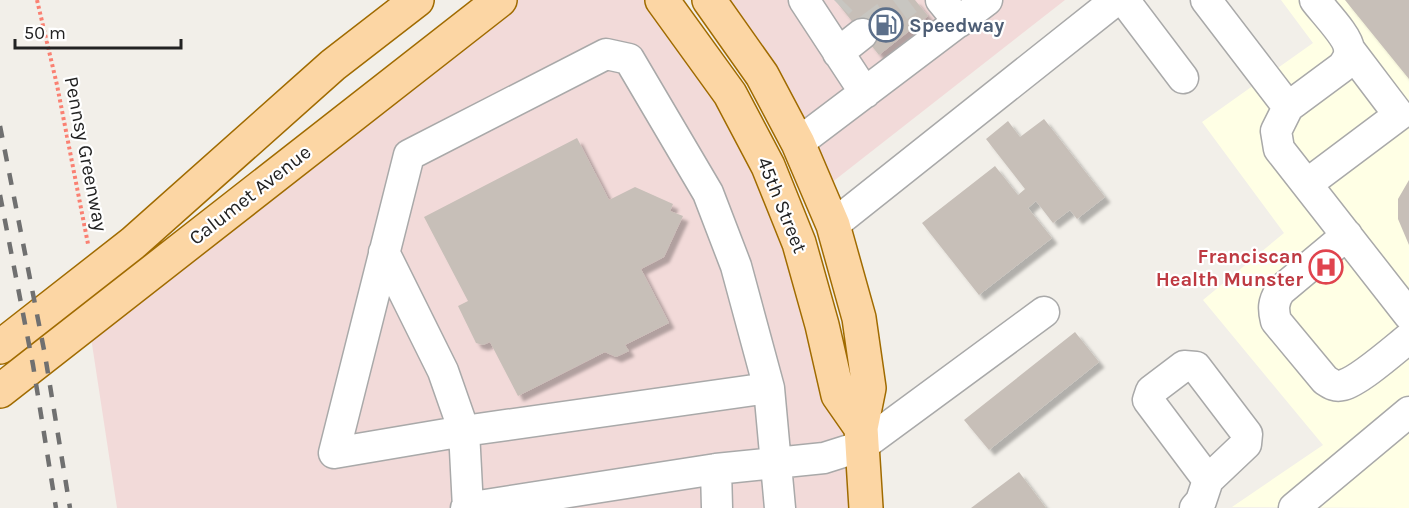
<svg xmlns="http://www.w3.org/2000/svg" width="1409" height="508" font-family="Karla,sans-serif">
  <style>
    .commercial { fill: #f2dad9 }
    .education { fill: #ffffe5 }
    .building { fill: #c7bfb8; filter: url(#shadow) }
    .lines { fill: none; stroke-linecap: round; stroke-linejoin: round }
    .minor-tunnel { stroke: #c8c6c1; stroke-width: 30; stroke-dasharray: 30 15; stroke-linecap: butt }
    .minor-casing { stroke: #a9a9a9; stroke-width: 33 }
    .major-casing { stroke: #a06b00; stroke-width: 36 }
    .path { stroke: #fa8072; stroke-width: 4; stroke-dasharray: 3 3; stroke-linecap: butt }
    .minor { stroke: #fff; stroke-width: 30 }
    .major { stroke: #fcd6a4; stroke-width: 33 }
    .rail { stroke: #707070; stroke-width: 4.5; stroke-dasharray: 12 12; stroke-linecap: butt }
    .labels { text-anchor: middle; dominant-baseline: central; stroke-width: 4.5; stroke-linejoin: round; paint-order: stroke }
    .service-label { font-size: 20px; font-weight: bold; fill: #4e5e75; stroke: #fff; text-anchor: start }
    .street-label { font-size: 20px; fill: #222; stroke: #fff }
    .health-label { font-size: 20px; font-weight: bold; fill: #be3a42; stroke: #fff; text-anchor: end }
  </style>
  <defs>
    <filter id="shadow"><feDropShadow dx="5.5" dy="5.5" stdDeviation="1.5" flood-color="#0004"/></filter>
  </defs>
  <rect width="100%" height="100%" fill="#f2efe9"/>
  <path class="commercial" d="M 513,0 L 652,0 L 726,99 L 854,431 L 858,508 L 117,508 L 90,331 Z
    M 718,0 L 1065,0 L 826,187 Z"/>
  <path class="education" d="M 1281,0 L 1409,0 L 1409,508 L 1232,507 L 1323,445 L 1203,300 L 1284,233 L 1202,122 L 1313,43 Z"/>
  <path class="building" d="M 835,0 L 915,0 L 928,16 L 879,55 Z
    M 1345,0 L 1409,0 L 1409,79 L 1349,5 Z
    M 1044,119 L 1105,197 L 1077,219 L 1070,210 L 1053,223 L 1036,201 L 1028,208 L 1052,238 L 979,295 L 922,223 L 995,166 L 1018,195 L 1025,189 L 986,139 L 1008,121 L 1020,137 Z
    M 577,138 L 609,200 L 635,187 L 673,204 L 670,211 L 683,216 L 664,257 L 641,269 L 669,323 L 625,345 L 629,351 L 616,357 L 605,352 L 518,396 L 490,342 L 483,345 L 476,343 L 458,306 L 468,301 L 424,217 Z
    M 1409,180 L 1409,245 L 1398,219 L 1398,199 Z
    M 1075,332 L 1099,362 L 989,450 L 964,420 Z
    M 1019,472 L 1046,508 L 971,508 Z"/>
  <g class="lines">
    <path class="minor-tunnel" d="M 838,4 L 842,0
      M 862,34 L 908,0"/>
    <g class="minor-casing">
      <path id="minor" d="M 804,0 L 865,93
        M 941,0 L 959,22
        M 1124,0 L 1183,78
        M 1206,0 L 1288,107
        M 1315,0 C 1323,11 1348,36 1349,49 C 1350,56 1346,62 1342,67 L 1288,107 L 1276,131 L 1279,149 L 1409,315
        M 838,53 L 862,34
        M 798,143 L 987,0
        M 1307,184 L 1399,115 L 1349,49
        M 833,225 L 1116,0
        M 1347,235 L 1280,291 C 1273,302 1273,309 1276,321 L 1325,380 C 1331,384 1335,387 1343,385 C 1359,381 1394,350 1409,338
        M 384,252 L 443,371 L 464,431 L 468,508
        M 769,388 L 736,266 L 708,193 L 629,59 L 606,54 L 409,155 L 334,453 L 464,431 L 769,388 L 780,508
        M 716,469 L 717,508
        M 466,508 L 716,469 L 824,458 L 862,446 L 1044,312
        M 1195,508 L 1201,501 L 1208,480 L 1246,444 L 1247,434 L 1196,367 L 1184,366 L 1151,391 L 1148,400 L 1208,480
        M 1294,508 L 1409,412"/>
    </g>
    <g class="major-casing">
      <path id="major" d="M 662,0 L 730,94 L 768,166 L 799,243 L 822,325 L 838,395 L 861,428
        M 709,0 L 762,75 L 798,143 L 833,225 L 859,318 L 869,388 L 861,428 L 866,508
        M 0,347 L 133,243 L 333,65 L 417,0
        M 0,391 L 500,0"/>
    </g>
    <path class="path" d="M 37,0 L 57,85 L 88,244"/>
    <use href="#minor" class="minor"/>
    <use href="#major" class="major"/>
    <path class="rail" d="M 0,126 L 45,355 L 70,508
      M 0,195 L 33,365 L 56,508"/>
  </g>
  <defs>
    <g id="fuel-ring" transform="scale(1.725)"><circle r="9.5" fill="#fff" stroke="#5c6f8a" stroke-width="1.5"/><path d="M-5.5-6h7V0h2V4h1.3V-2.5L3-4.5l.8-.8L6-3V5H2.5V1h-1V6h-7ZM-4.2-4.7v3.2H.2V-4.7Z" fill="#5c6f8a"/></g>
    <g id="hospital-ring" transform="scale(1.725)"><circle r="9.5" fill="#fff" stroke="#e0444e" stroke-width="1.5"/><path d="M-5-5h3v3.5h4V-5h3V5h-3V1.5h-4V5h-3Z" fill="#e0444e"/></g>
  </defs>
  <g fill-rule="evenodd">
    <use href="#fuel-ring" x="886" y="25"/>
    <use href="#hospital-ring" x="1326" y="267"/>
  </g>
  <g class="labels">
    <g class="service-label">
      <text x="909" y="25">Speedway</text>
    </g>
    <g class="street-label">
      <text transform="translate(86 154) rotate(79)">Pennsy Greenway</text>
      <text transform="translate(250 195) rotate(-38)">Calumet Avenue</text>
      <text transform="translate(782 205) rotate(68)">45th Street</text>
    </g>
    <g class="health-label">
      <text x="1303" y="256">Franciscan<tspan x="1303" dy="23">Health Munster</tspan></text>
    </g>
  </g>
  <path d="M15 39v9h166v-9" fill="none" stroke="#222222" stroke-width="3"/>
  <text x="24" y="39" font-size="18" fill="#222222" stroke="#ffffff" stroke-width="4.5" paint-order="stroke">50 m</text>
</svg>
